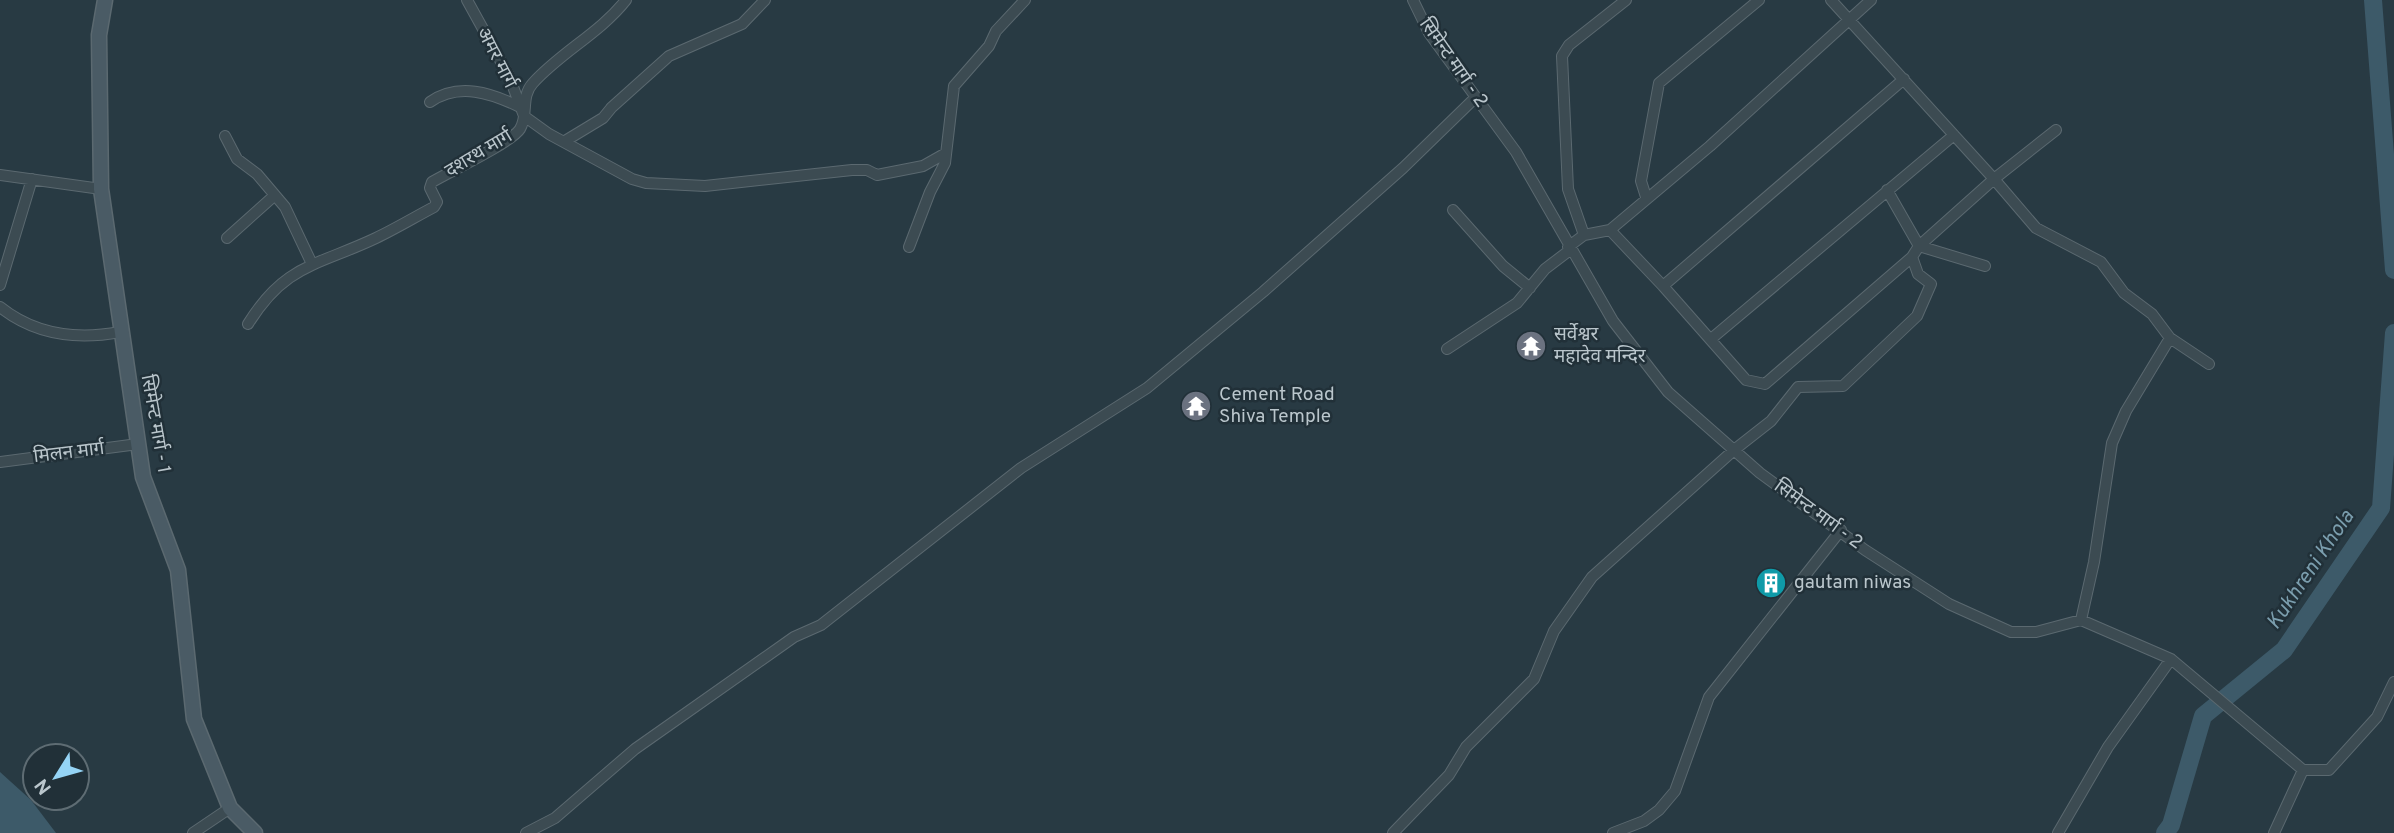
<svg xmlns="http://www.w3.org/2000/svg" width="2394" height="833" font-family="Overpass,'Noto Sans Devanagari',sans-serif">
  <style>
    .water { fill: #3d5a69 }
    .lines { fill: none; stroke-linecap: round; stroke-linejoin: round }
    .stream { stroke: #3d5a69; stroke-width: 2.5 }
    .river { stroke: #3d5a69; stroke-width: 18 }
    .street-casing { stroke: #5b6970; stroke-width: 12 }
    .secondary-casing { stroke: #5b6970; stroke-width: 17 }
    .street { stroke: #3c4b52; stroke-width: 10 }
    .secondary { stroke: #4a5b65; stroke-width: 14 }
    .labels { text-anchor: middle; dominant-baseline: central; stroke-width: 5; stroke-linejoin: round; paint-order: stroke }
    .street-label { font-size: 19px; fill: #bac6cc; stroke: #213038 }
    .poi-label { font-size: 19px; fill: #bac6cc; stroke: #213038; text-anchor: start }
    .water-label { font-size: 21px; font-style: italic; fill: #7b9eae; stroke: #213038 }
  </style>
  <rect width="100%" height="100%" fill="#283a43"/>
  <path class="water" d="M 0,772 L 31,800 L 56,833 L 0,833 Z"/>
  <g class="lines">
    <path class="stream" d="M 2386,444 L 2394,444"/>
    <path class="river" d="M 2373,0 L 2394,270
      M 2165,833 L 2171,825 L 2203,716 L 2284,650 L 2381,508 L 2394,333"/>
    <g class="street-casing">
      <path id="street" d="M 467,0 L 509,76 L 524,116 L 549,134 L 632,179 L 646,183 L 705,186 L 852,170 L 867,170 L 877,175 L 923,166 L 946,153
        M 1413,0 L 1429,33 L 1516,152 L 1613,321 L 1668,392 L 1760,473 L 1865,550 L 1949,604 L 2011,632 L 2036,632 L 2081,620 L 2171,659 L 2303,770 L 2329,770 L 2377,717 L 2394,682
        M 1831,0 L 1994,179 L 1919,246 L 1912,257 L 1765,384 L 1746,380 L 1663,286 L 1904,79
        M 430,102 C 459,82 491,93 520,107
        M 611,108 L 669,56 L 742,24 L 765,0
        M 2056,130 L 1994,179 L 2036,228 L 2101,262 L 2124,293 L 2152,314 L 2170,338 L 2209,364
        M 225,136 L 237,159 L 257,174 L 285,207 L 312,264
        M 565,141 L 603,118 L 612,107
        M 0,175 L 101,189
        M 1887,190 L 1919,246 L 1985,266
        M 1646,197 L 1641,181 L 1659,83 L 1759,0
        M 1453,210 L 1503,266 L 1530,288
        M 1610,230 L 1663,286
        M 1584,235 L 1568,189 L 1562,56 L 1569,45 L 1626,0
        M 227,238 L 275,195
        M 909,247 L 930,192 L 945,163 L 954,86 L 989,46 L 996,31 L 1025,0
        M 1568,247 L 1584,235 L 1610,230 L 1710,146 L 1871,0
        M 0,285 L 32,179
        M 0,307 C 35,335 77,340 120,332
        M 248,324 C 285,264 317,266 376,238 C 395,229 415,217 434,207 L 437,202 L 430,188 L 432,182 C 449,172 512,142 520,129 C 529,114 520,97 533,83 C 561,52 600,33 626,0
        M 1711,339 L 1954,135
        M 1447,349 L 1517,303 L 1545,269 L 1570,250
        M 0,462 L 138,444
        M 2081,620 L 2094,562 L 2112,443 L 2126,411 L 2170,338
        M 193,833 L 230,808
        M 526,833 L 555,818 L 635,749 L 794,637 L 821,625 L 1021,468 L 1147,388 L 1263,292 L 1403,168 L 1476,97
        M 1393,833 L 1449,775 L 1466,747 L 1534,679 L 1554,631 L 1592,577 L 1734,450 L 1771,421 L 1798,387 L 1843,386 L 1917,316 L 1931,284 L 1918,274 L 1912,257
        M 1613,833 L 1644,821 L 1659,810 L 1675,791 L 1709,697 L 1841,530
        M 2058,833 L 2108,747 L 2171,659
        M 2274,833 L 2303,770"/>
    </g>
    <g class="secondary-casing">
      <path id="secondary" d="M 105,0 L 99,35 L 101,189 L 143,477 L 178,570 L 194,719 L 230,808 L 255,833"/>
    </g>
    <use href="#street" class="street"/>
    <use href="#secondary" class="secondary"/>
  </g>
  <defs>
    <g id="temple-disc" transform="scale(1.575)"><circle r="9.5" fill="#6b7280" stroke="#213038"/><path d="M0-6L5-2H3V0L6.5 2.5H4V6H1.5V3h-3V6H-4V2.5H-6.5L-3 0V-2H-5Z" fill="#fff"/></g>
    <g id="building-disc" transform="scale(1.575)"><circle r="9.5" fill="#0f9aa8" stroke="#213038"/><path d="M-4-6H4V6H1V3H-1V6H-4ZM-2.5-4.3h1.7v1.8h-1.7ZM.8-4.3h1.7v1.8H.8ZM-2.5-1h1.7V.8h-1.7ZM.8-1h1.7V.8H.8Z" fill="#fff"/></g>
  </defs>
  <g fill-rule="evenodd">
    <use href="#temple-disc" x="1531" y="346"/>
    <use href="#temple-disc" x="1196" y="406"/>
    <use href="#building-disc" x="1771" y="583"/>
  </g>
  <g class="labels">
    <g class="street-label">
      <text transform="translate(496 58) rotate(63)">अमर मार्ग</text>
      <text transform="translate(1453 63) rotate(55)">सिमेन्ट मार्ग - 2</text>
      <text transform="translate(479 154) rotate(-31)">दशरथ मार्ग</text>
      <text transform="translate(155 424) rotate(80)">सिमेन्ट मार्ग - 1</text>
      <text transform="translate(69 453) rotate(-7)">मिलन मार्ग</text>
      <text transform="translate(1818 515) rotate(36)">सिमेन्ट मार्ग - 2</text>
    </g>
    <g class="poi-label">
      <text x="1554" y="335">सर्वेश्वर<tspan x="1554" dy="22">महादेव मन्दिर</tspan></text>
      <text x="1219" y="395">Cement Road<tspan x="1219" dy="22">Shiva Temple</tspan></text>
      <text x="1794" y="583">gautam niwas</text>
    </g>
    <g class="water-label">
      <text transform="translate(2311 570) rotate(-56)">Kukhreni Khola</text>
    </g>
  </g>
  <g transform="translate(56 777) rotate(233)"><circle r="33" fill="#213038" stroke="#5e6c73" stroke-width="2"/>
  <path d="M0-5L12 26L0 18L-12 26Z" fill="#95d4f5"/>
  <text y="-10" font-size="19" font-weight="bold" text-anchor="middle" fill="#bac6cc">N</text>
  </g>
</svg>
